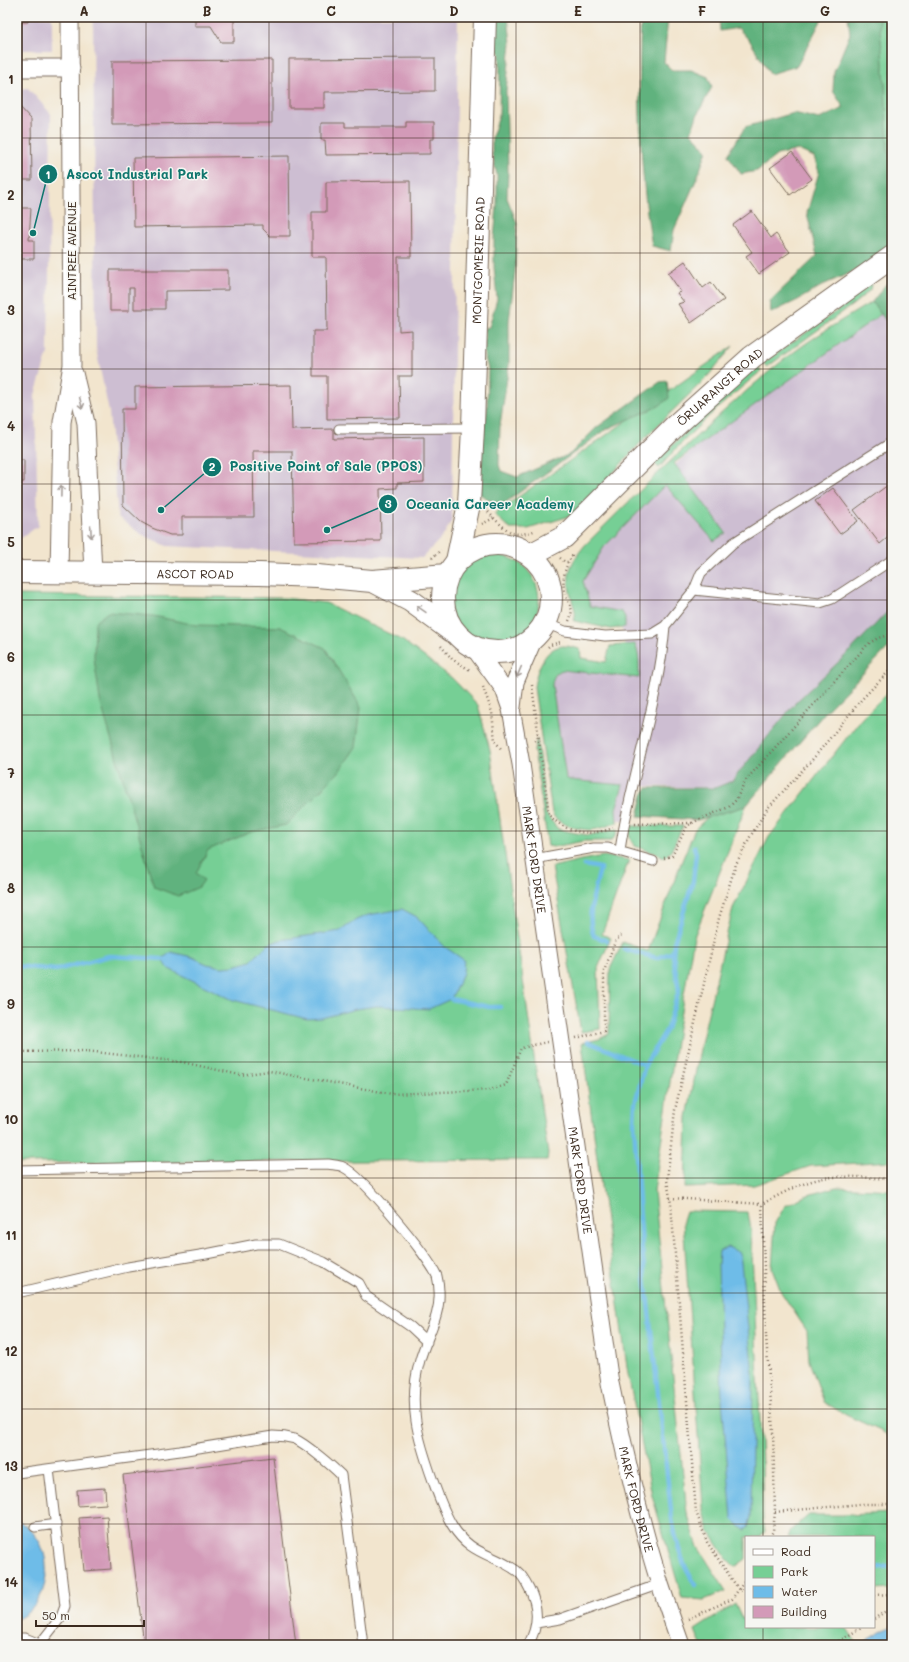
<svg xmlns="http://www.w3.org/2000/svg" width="909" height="1662" font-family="Mali,sans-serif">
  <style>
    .industrial { fill: #cdbed2 }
    .green { fill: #76cf95; stroke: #587c5a }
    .forest { fill: #60b27e; stroke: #4e6e4e }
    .water { fill: #6ebce8; stroke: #547383 }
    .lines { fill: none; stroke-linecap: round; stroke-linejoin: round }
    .stream { stroke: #6ebce8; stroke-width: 4.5 }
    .building { fill: #d39ab8 }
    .lane-casing { stroke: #7b6b5c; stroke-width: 11 }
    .street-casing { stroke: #7b6b5c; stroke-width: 19 }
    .secondary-casing { stroke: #7b6b5c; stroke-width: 24 }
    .path { stroke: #7b6b5c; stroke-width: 2.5; stroke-dasharray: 1 3; stroke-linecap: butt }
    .lane { stroke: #fff; stroke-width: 9 }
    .street { stroke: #fff; stroke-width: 17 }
    .secondary { stroke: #fff; stroke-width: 22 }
    .oneway { stroke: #a79f9a }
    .grid { fill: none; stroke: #3b2a1e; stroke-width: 1; stroke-opacity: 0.55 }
    .labels { text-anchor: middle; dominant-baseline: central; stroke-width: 3; stroke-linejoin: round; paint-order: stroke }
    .street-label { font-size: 12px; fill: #3b2a1e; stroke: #f6f6f2 }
    .leader { fill: none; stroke: #0f766e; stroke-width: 1.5 }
    .callout-dot { fill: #0f766e; stroke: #f6f6f2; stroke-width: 1.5 }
    .mark-label { font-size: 12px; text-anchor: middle; font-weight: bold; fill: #fff }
    .callout-label { font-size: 13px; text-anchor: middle; font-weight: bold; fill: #0f766e; stroke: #f6f6f2; stroke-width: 3; stroke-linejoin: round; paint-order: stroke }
    .neatline { fill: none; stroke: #3b2a1e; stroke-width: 1.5 }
    .grid-label { font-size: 13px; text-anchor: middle; font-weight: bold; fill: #3b2a1e }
  </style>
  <rect width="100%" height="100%" fill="#f6f6f2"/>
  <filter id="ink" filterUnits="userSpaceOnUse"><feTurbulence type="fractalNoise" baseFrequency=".025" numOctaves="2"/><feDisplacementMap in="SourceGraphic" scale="8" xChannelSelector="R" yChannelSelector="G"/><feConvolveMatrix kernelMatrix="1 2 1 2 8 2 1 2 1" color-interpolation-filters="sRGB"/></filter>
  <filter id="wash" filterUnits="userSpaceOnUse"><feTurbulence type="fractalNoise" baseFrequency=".012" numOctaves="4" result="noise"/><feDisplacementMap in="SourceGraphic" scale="16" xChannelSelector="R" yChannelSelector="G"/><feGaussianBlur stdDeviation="0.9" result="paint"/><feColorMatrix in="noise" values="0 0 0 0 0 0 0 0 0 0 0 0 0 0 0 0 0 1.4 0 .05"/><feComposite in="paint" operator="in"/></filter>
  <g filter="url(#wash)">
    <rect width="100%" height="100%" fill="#f2e5ce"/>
    <path class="industrial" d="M 17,17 L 52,17 L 52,50 L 17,50 Z
      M 93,17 L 458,17 L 452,520 L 443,536 L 422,558 L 167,546 L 141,534 L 118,517 L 109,412 L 96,349 Z
      M 28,88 L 51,114 L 48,353 L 35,395 L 38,526 L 17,541 L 17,89 Z
      M 872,302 L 892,329 L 892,607 L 848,653 L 795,703 L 732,781 L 715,788 L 638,786 L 630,820 L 579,820 L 565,817 L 545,685 L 552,664 L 629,669 L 620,617 L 585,615 L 576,580 L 598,547 L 665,485 L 676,464 Z"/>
    <path class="green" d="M 851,17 L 892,17 L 892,238 Z
      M 871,283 L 871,289 L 855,303 L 767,367 L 763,363 L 844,306 Z
      M 872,302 L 881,314 L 674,463 L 726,533 L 714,541 L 665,485 L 604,547 L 583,581 L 590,606 L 622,612 L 625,617 L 625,627 L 611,629 L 574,621 C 577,611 574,609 572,600 C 565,574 569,565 585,545 C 646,485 706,424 771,370 C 802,344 838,322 872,302 Z
      M 733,346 L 707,377 L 643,440 L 601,486 L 573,515 L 528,529 L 510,529 L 494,514 Z
      M 758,366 L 761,371 C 725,401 689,432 659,468 L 654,463 L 730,389 Z
      M449 600a45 45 0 1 1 90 0a45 45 0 1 1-90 0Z
      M 17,595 L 286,598 L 326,603 L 402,640 L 452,678 L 478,705 L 490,750 L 548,1154 L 547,1160 L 17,1163 Z
      M 635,644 C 640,656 639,666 639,678 L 562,670 C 555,673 553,677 552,685 L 566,778 L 570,780 L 623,785 L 616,809 L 617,823 C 609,825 600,829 592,830 C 579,830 557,825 552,813 L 534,687 C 536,671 545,646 564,646 C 569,646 575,648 580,649 L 581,658 L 606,662 L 610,646 Z
      M 892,688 L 892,1161 L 811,1166 L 754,1185 L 685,1188 L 687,1117 L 702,1039 L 733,908 L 769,837 L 862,718 Z
      M 537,739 L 546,814 L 558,829 L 576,833 L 589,835 L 618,829 L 616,836 L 611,841 L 584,841 L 553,847 L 548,846 L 534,750 Z
      M 746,806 L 694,937 L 678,1028 L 654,1191 L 687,1513 L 698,1547 L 726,1591 L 704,1600 L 682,1598 L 652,1495 L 628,1374 L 597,1158 L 582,1043 L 599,1039 L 609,1034 L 610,969 L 623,942 L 648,951 L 681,863 L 695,829 L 709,816 Z
      M 629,826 L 683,826 L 671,851 L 665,857 L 635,846 C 629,840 629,834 629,826 Z
      M 604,856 L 629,860 L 602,934 L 611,938 L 598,968 L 600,1029 L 581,1032 L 552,867 L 581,860 Z
      M 836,1187 L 892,1190 L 892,1438 L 883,1432 L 846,1415 L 824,1402 L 809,1361 L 807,1331 L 781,1292 L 772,1268 L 775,1223 L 785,1206 L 805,1196 Z
      M 686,1211 L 748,1212 L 751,1230 L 762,1463 L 763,1519 L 765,1531 L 761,1537 L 746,1537 L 746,1559 L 735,1567 L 727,1559 L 709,1531 L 703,1507 L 683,1220 Z
      M 892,1513 L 892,1589 L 874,1590 L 874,1537 L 788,1537 L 792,1529 L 809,1515 L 845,1515 Z
      M 735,1604 L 742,1619 L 746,1619 L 746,1627 L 846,1627 L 858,1645 L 701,1645 L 695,1630 Z"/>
    <path class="forest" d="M 497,17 L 508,17 L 511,43 L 506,91 L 508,172 L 507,198 L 517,223 L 515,272 L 509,321 L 509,365 L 500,425 L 499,465 L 501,471 L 517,477 L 570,454 L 596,428 L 660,382 L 667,381 L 669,398 L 659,406 L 607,429 L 502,505 L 493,502 L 478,493 L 479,453 L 487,411 L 488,369 L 484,354 L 485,328 L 489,327 L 497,299 L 494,267 L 494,239 L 497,206 L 497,175 L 492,154 L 492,137 L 499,116 L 500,54 L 490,40 Z
      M 641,17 L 668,17 L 664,62 L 672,70 L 691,70 L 708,77 L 712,87 L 698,113 L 691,133 L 707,150 L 697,178 L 674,230 L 671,251 L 652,246 C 639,171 638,93 641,17 Z
      M 719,17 L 823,17 L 797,66 L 770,74 L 750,41 L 738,28 L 720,31 Z
      M 848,17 L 879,17 L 885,84 L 888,150 L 892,163 L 892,248 L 866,266 L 825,284 L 798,300 L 771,313 L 770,301 L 817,256 L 807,213 L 819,172 L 814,157 L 798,150 L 777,155 L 757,171 L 741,174 L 728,155 L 745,127 L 794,113 L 819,119 L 844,108 L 833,91 L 834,72 L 850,34 Z
      M 886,284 L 892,287 L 892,329 L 872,302 Z
      M 892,607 L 892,644 L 827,710 L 746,806 L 698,820 L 638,816 L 643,795 L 647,788 L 715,788 L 732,781 L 795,703 L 848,653 Z
      M 108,612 L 153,616 L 196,625 L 280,627 L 325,648 L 361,707 L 356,747 L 338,773 L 286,825 L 251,832 L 208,850 L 196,873 L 204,880 L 199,887 L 178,896 L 154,887 L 100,700 L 94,658 L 95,622 Z"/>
    <path class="water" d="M 402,909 L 417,917 L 445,947 L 464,960 L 463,973 L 451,999 L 429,1009 L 377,1006 L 356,1009 L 322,1018 L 307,1019 L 233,1000 L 169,969 L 162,959 L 171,952 L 192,957 L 207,964 L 222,967 L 234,966 L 251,961 L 267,945 L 280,940 L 340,931 L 356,920 L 368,915 Z
      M 728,1247 L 740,1253 L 753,1374 L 751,1517 L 748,1528 L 744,1530 L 732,1519 L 722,1400 L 718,1265 L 719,1251 Z
      M 17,1521 C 56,1538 56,1602 17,1619 Z
      M 892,1626 L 892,1645 L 859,1645 Z"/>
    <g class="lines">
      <path class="stream" d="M 694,847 L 696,853 L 693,881 L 674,943 L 673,956 L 679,990 L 667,1029 L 645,1065 L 635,1103 L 634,1123 L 642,1249 L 672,1519 C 676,1542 682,1567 696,1585
        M 584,865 L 600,868 C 596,890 585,915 594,936 L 607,941
        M 624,949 L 657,958 L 673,952
        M 17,966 L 56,970 L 109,956 L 162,959
        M 451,999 L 489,1007 L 500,1007
        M 588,1042 L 645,1065
        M 874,1568 L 892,1566"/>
    </g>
    <g id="blocks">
      <path class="building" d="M 17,17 L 28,17 L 28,22 L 17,22 Z
        M 195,17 L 234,17 L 234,42 L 221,42 L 211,26 L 195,26 Z
        M 435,58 L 435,91 L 324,92 L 324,108 L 289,108 L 289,59 Z
        M 272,60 L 272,123 L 112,124 L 112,61 Z
        M 17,106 L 19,106 L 31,119 L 32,180 L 17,180 Z
        M 406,122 L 434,122 L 434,139 L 430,139 L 430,154 L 326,155 L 325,140 L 321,140 L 321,123 L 345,123 L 345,127 L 406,127 Z
        M 792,152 L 812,179 L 790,195 L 770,168 Z
        M 289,156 L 290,236 L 270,236 L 263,229 L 263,225 L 134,227 L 133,158 Z
        M 410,181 L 411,257 L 398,257 L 399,331 L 412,330 L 412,376 L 399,376 L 400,418 L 327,419 L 327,376 L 313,376 L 313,331 L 327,331 L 326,257 L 312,257 L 312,212 L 326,212 L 326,182 Z
        M 17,208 L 31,208 L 29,240 L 34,240 L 34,259 L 17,259 Z
        M 752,211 L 771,238 L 776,234 L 790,252 L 759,274 L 746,256 L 752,252 L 733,225 Z
        M 685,261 L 703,288 L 711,282 L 724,300 L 691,323 L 678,304 L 684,302 L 677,293 L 681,292 L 668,273 Z
        M 110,270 L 228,270 L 228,290 L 165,291 L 165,309 L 134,309 L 134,288 L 129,288 L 129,311 L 110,311 Z
        M 291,385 L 292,430 L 334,429 L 334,439 L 424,437 L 424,482 L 397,483 L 397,488 L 380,489 L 381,541 L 294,542 L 292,451 L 253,451 L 254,517 L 182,517 L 182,535 L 170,535 L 152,528 L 141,522 L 123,505 L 122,409 L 135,409 L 135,387 Z
        M 17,460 L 24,460 L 24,482 L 17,482 Z
        M 892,482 L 892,534 L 880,544 L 854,510 Z
        M 833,488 L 858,521 L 840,534 L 815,501 Z
        M 273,1457 L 296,1645 L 144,1645 L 123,1475 Z
        M 105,1488 L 106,1504 L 78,1506 L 77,1490 Z
        M 107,1516 L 111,1569 L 84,1571 L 79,1518 Z"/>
    </g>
  </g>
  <g filter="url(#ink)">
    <use href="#blocks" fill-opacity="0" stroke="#7b6b5c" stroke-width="1"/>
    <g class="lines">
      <g class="lane-casing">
        <path id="lane" d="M 339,429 L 473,428
          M 694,590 L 820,603 L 832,599 L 892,560
          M 545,623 L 565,631 L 605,636 L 652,634 L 665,626 L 694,590 L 701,573 L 733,543 L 892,442
          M 620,850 C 631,775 659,702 665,626
          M 534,859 L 594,848 L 608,848 L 653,861
          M 17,1170 L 328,1164 C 333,1165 339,1165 343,1167 C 362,1175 428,1256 437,1276 C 438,1280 439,1286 439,1291 C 441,1315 426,1338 420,1360 C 407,1404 418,1439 433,1481 C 438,1495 444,1512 452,1525 C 470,1555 492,1553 517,1571 C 522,1575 526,1582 529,1588 C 539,1607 539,1626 528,1645
          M 17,1293 L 128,1267 L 206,1254 L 256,1244 L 279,1244 L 324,1262 L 359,1283 L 366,1296 L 411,1327 L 427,1342
          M 17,1473 L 180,1451 L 273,1436 C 281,1436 288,1437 295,1439 C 306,1444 332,1466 341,1475 L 363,1645
          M 35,1527 L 56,1524
          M 536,1623 L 560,1619 L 660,1584
          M 17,1638 L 25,1638 L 35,1642 L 36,1645
          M 39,1645 L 61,1617 L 65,1606 L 49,1469"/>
      </g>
      <g class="street-casing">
        <g id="street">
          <path d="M 17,68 L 71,68"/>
          <path d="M 74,373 L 86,423 L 93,573"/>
          <path d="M 59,572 L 62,422 L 72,365 L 70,17"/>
          <path id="s1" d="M 475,649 L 504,689 L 511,709 L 521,764 L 610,1383 C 624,1451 639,1519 660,1584 C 667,1605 674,1625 681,1645"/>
          <path d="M 512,707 L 515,682 L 534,638"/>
        </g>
      </g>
      <g class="secondary-casing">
        <g id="secondary">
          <circle cx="497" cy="598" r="54"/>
          <path id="s2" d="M 530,555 L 564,537 L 675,426 L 752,357 L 892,257"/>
          <path id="s3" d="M 457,561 L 469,504 L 473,428 L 485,17"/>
          <path id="s4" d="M 17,572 L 260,574 L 317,576 L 372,581 L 447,575"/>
          <path d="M 373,581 L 411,601 L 452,631"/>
        </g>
      </g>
      <path class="path" d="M 486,509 C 491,516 505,530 513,533 C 520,535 529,533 536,530
        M 482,524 L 494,518
        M 432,558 L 441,550
        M 560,558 L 565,562 L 568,562
        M 569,621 C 575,608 569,606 565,594 C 561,579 565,566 574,553
        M 441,646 L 452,659 L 470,670
        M 548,647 L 550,645 L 561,642
        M 532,685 L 538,732 L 534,743
        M 483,687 L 492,712 L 495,741 L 502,750
        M 538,733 L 549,815 C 566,833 589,837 613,828
        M 635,824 L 692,823
        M 664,858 L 672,856 L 687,826 L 698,820 L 729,807 L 736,800 L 745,781 L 868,644 L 878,638 L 892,634
        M 576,1038 L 604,1031 L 604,971 L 615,942 L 622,934
        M 17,1052 L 86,1051 L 182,1062 L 240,1075 L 269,1071 L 392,1094 L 490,1090 L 506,1085 L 521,1048 L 547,1042
        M 670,1198 L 762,1204
        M 775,1512 L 860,1504 L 892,1504
        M 770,1537 L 773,1531 L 775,1512 L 773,1431 L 766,1336 L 762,1204 C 781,1194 802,1182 824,1178 C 845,1175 871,1178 892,1179
        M 746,1591 L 739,1590 L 707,1542 L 696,1512 L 671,1204 L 667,1180 L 675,1110 L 719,918 L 736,864 L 750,837 L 767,809 L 812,760 L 862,699 L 892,668
        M 874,1595 L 892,1594
        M 688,1619 L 732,1599 L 746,1579
        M 874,1619 L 892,1607
        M 832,1645 L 863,1627"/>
      <use href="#lane" class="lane"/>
      <use href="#street" class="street"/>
      <use href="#secondary" class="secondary"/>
    </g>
    <defs><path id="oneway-shaft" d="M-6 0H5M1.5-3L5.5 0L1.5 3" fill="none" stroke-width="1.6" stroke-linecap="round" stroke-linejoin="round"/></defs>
    <g class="oneway">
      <use href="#oneway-shaft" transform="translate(81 403) rotate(76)"/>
      <use href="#oneway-shaft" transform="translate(61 491) rotate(-89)"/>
      <use href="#oneway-shaft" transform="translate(91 532) rotate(87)"/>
      <use href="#oneway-shaft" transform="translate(421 609) rotate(-145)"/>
      <use href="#oneway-shaft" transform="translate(519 672) rotate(113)"/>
    </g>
  </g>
  <path class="grid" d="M 146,17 L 146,1645M 269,17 L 269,1645M 393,17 L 393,1645M 516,17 L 516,1645M 640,17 L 640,1645M 763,17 L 763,1537M 17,138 L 892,138M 17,253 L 892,253M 17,369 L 892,369M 17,484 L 892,484M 17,600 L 892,600M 17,715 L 892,715M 17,831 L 892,831M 17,947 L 892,947M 17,1062 L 892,1062M 17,1178 L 892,1178M 17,1293 L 892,1293M 17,1409 L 892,1409M 17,1524 L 892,1524M 763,1627 L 763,1645"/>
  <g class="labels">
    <g class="street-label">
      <text transform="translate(71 251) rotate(-90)">AINTREE AVENUE</text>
      <text stroke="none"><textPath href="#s3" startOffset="302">MONTGOMERIE ROAD</textPath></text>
      <text stroke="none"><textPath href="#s2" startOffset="255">ŌRUARANGI ROAD</textPath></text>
      <text stroke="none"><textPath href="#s4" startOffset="178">ASCOT ROAD</textPath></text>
      <text stroke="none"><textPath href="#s1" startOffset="223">MARK FORD DRIVE</textPath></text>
      <text stroke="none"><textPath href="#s1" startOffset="547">MARK FORD DRIVE</textPath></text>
      <text stroke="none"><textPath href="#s1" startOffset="871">MARK FORD DRIVE</textPath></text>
    </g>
  </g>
  <path class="leader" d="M33 233L48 174M161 510L212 467M327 530L388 504"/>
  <g class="callout-dot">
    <circle cx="33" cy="233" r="4"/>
    <circle cx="161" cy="510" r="4"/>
    <circle cx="327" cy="530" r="4"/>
    <circle cx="48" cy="174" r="10"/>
    <circle cx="212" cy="467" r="10"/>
    <circle cx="388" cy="504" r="10"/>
  </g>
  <g class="mark-label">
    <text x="48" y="179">1</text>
    <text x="212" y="471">2</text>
    <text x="388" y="508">3</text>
  </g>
  <g class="callout-label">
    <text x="137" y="179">Ascot Industrial Park</text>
    <text x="326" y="471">Positive Point of Sale (PPOS)</text>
    <text x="490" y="509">Oceania Career Academy</text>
  </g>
  <rect width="909" height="1662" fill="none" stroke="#f6f6f2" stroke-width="44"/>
  <rect x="745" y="1536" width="130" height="92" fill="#f6f6f2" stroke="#aba49d"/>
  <rect x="753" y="1549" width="20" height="6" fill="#ffffff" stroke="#aba49d"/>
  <text x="781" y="1556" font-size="12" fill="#3b2a1e">Road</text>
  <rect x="753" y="1566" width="20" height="12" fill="#76cf95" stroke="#aba49d"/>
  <text x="781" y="1576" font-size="12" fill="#3b2a1e">Park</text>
  <rect x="753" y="1586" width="20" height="12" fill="#6ebce8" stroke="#aba49d"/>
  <text x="781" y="1596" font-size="12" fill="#3b2a1e">Water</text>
  <rect x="753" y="1606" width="20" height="12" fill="#d39ab8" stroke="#aba49d"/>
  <text x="781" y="1616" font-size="12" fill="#3b2a1e">Building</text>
  <path d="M36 1620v6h108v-6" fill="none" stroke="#3b2a1e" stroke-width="2"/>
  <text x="42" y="1620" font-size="12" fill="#3b2a1e" stroke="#f6f6f2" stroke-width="3" paint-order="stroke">50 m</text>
  <rect x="22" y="22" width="865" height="1618" class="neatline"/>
  <g class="grid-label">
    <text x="84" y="16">A</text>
    <text x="207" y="16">B</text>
    <text x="331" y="16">C</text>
    <text x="454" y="16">D</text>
    <text x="578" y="16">E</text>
    <text x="702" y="16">F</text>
    <text x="825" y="16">G</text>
    <text x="11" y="84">1</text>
    <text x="11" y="200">2</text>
    <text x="11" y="315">3</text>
    <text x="11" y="431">4</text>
    <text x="11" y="547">5</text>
    <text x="11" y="662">6</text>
    <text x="11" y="778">7</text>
    <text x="11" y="893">8</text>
    <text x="11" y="1009">9</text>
    <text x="11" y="1124">10</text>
    <text x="11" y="1240">11</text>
    <text x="11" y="1356">12</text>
    <text x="11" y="1471">13</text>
    <text x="11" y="1587">14</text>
  </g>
</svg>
